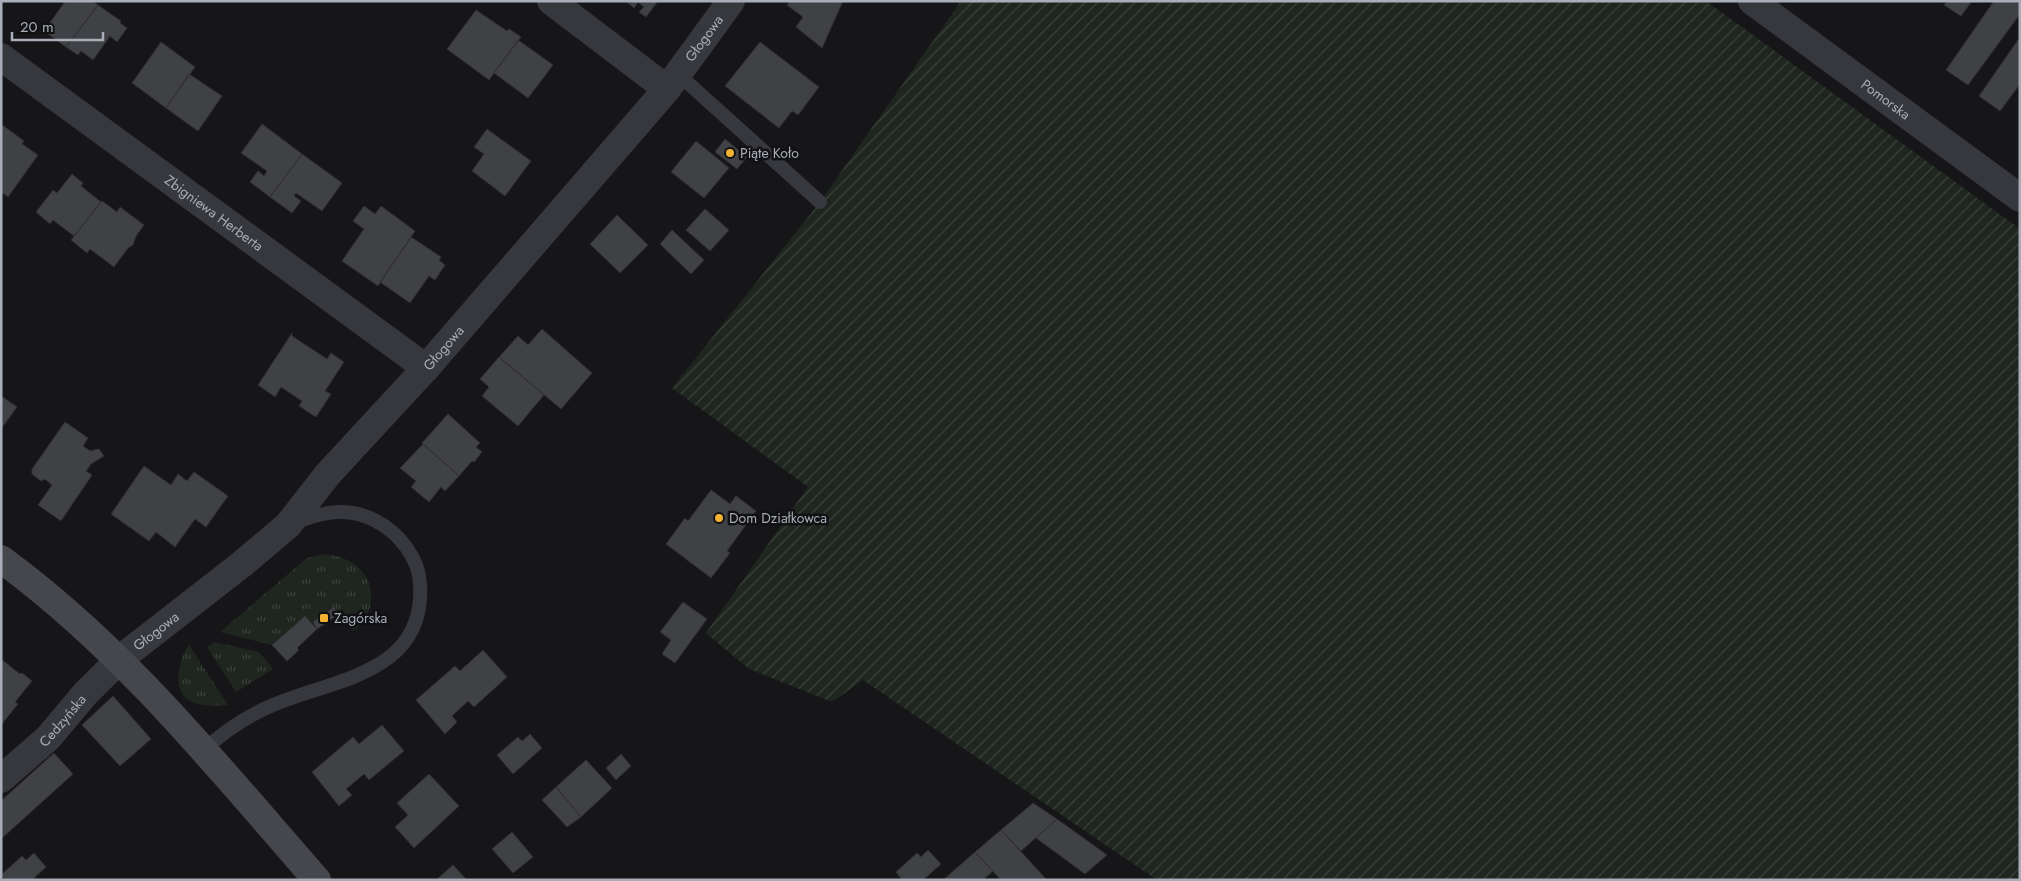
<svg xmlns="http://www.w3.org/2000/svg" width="2021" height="881" font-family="Jost,sans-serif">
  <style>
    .grass { fill: url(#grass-tufts) }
    .garden { fill: url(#garden-furrows) }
    .building { fill: #404145; stroke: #303034 }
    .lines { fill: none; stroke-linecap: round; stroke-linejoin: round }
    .lane { stroke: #37383d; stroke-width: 14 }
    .street { stroke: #37383d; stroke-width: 28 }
    .secondary { stroke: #45474d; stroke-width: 28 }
    .poi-dot { fill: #f2b134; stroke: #111113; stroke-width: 2 }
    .labels { text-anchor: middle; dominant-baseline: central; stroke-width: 5; stroke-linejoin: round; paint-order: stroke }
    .street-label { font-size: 14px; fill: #a8adb8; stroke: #111113 }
    .poi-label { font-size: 14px; fill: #a8adb8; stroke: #111113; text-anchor: start }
  </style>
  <defs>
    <pattern id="grass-tufts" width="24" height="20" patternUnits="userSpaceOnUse" patternTransform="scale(1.25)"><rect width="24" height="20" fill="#1e261f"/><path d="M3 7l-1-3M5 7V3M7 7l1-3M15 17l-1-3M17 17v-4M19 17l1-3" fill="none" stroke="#3c433d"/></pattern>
    <pattern id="garden-furrows" width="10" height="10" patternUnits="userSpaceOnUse" patternTransform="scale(1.25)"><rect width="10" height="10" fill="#1e261f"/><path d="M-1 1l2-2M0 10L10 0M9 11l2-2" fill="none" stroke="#3c433d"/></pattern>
  </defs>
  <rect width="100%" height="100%" fill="#161618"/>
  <path class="grass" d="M 324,554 C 334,555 342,557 351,562 C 377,576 378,616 353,631 L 334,607 L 311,623 L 305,616 L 272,645 L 220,632 L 307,558 Z
    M 214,642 L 259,652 L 273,669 L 236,692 L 207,647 Z
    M 189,645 L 228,705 C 200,707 174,705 179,670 C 181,660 183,653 189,645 Z"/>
  <path class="garden" d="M 961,1 L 1706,1 L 2020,229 L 2020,880 L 1157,880 L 863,680 L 832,702 L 749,669 L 706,633 L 808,487 L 672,388 L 820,202 Z"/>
  <path class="building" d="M 61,1 L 93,1 L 98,5 L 66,47 L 44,31 L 64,3 Z
    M 626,1 L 658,1 L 646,17 L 639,12 L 644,7 L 638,2 L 634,8 Z
    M 790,1 L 843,1 L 822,48 L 796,27 L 803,17 L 787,5 Z
    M 1947,1 L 1972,1 L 1961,16 L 1944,5 Z
    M 1994,1 L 2020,1 L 2020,14 L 1968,85 L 1946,70 Z
    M 98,5 L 121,21 L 120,23 L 127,28 L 117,42 L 110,36 L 93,60 L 81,51 L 78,55 L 66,47 Z
    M 476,10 L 507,31 L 509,29 L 521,37 L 489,80 L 447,49 Z
    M 2020,37 L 2020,84 L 2000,111 L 1979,96 Z
    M 518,40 L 553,65 L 528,98 L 494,73 Z
    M 161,42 L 195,67 L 166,108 L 132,83 Z
    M 760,42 L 819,87 L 798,115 L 792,111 L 779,128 L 725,86 Z
    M 189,74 L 222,96 L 198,131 L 166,108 Z
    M 1,124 L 24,141 L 22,144 L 38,155 L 8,197 L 1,192 Z
    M 262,124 L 302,154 L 270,197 L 250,182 L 258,171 L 264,176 L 267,171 L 241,153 Z
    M 487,129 L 531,161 L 505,196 L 472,171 L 484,154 L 474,147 Z
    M 725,139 L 747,157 L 737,169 L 715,152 Z
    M 696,141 L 729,168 L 704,198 L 671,172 Z
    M 302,154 L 342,183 L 322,211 L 296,193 L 294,196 L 301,201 L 292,213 L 270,197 Z
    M 72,174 L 83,183 L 81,186 L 101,202 L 74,236 L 53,220 L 50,224 L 36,212 L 53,190 L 57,193 Z
    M 102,201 L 117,212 L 120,207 L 144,225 L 136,236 L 133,245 L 128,248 L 114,267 L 90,249 L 87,253 L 71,240 Z
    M 364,206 L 375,214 L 381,206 L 415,231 L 378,286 L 342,261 L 364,229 L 353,221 Z
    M 705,209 L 729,230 L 710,251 L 686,230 Z
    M 617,215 L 648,245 L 620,273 L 590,244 Z
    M 672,230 L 704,260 L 691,274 L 660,244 Z
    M 411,237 L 441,257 L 439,260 L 445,265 L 435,280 L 429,276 L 410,303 L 380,282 Z
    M 542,329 L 592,373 L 561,409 L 499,357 L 518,336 L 528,345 Z
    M 292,333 L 292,336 L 327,359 L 331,353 L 344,362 L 325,391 L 331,394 L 316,417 L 299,406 L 302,401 L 281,387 L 275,397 L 258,385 Z
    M 499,357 L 544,395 L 518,426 L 482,396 L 489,387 L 480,379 Z
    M 1,396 L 17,407 L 1,429 Z
    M 448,414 L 480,443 L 476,447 L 482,452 L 474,462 L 472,461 L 459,476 L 422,443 Z
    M 65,422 L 88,438 L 83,446 L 90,451 L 99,449 L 104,456 L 91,464 L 86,471 L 92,475 L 61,521 L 38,505 L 52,485 L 45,479 L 41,481 L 32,474 L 32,469 Z
    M 423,444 L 459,476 L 445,491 L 441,487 L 429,502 L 411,487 L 416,481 L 400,468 Z
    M 144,466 L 171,485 L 178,474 L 187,481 L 194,472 L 228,496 L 206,527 L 195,519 L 175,547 L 156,532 L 149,541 L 111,514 Z
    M 711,490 L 730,504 L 736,496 L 756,511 L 727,551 L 730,553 L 711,578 L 666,544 L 685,518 L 688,521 Z
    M 683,602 L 707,619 L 675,663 L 662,654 L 671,640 L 660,632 Z
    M 334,607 L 339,614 L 317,629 L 313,622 Z
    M 305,616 L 317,629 L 297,648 L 299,650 L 287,661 L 272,645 Z
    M 483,650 L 507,677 L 474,707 L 468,701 L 452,716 L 457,722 L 445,734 L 416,700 L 455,666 L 460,671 Z
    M 1,659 L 20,674 L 22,673 L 32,681 L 15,702 L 18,704 L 1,725 Z
    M 113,696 L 151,739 L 120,766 L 82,725 Z
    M 382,725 L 404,751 L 369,780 L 364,774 L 346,789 L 352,795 L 339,806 L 312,772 L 353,737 L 359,744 Z
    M 530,734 L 542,748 L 513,774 L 497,755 L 518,737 L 522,741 Z
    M 54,753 L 73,774 L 1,839 L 1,801 Z
    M 621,754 L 631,766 L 616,780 L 606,768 Z
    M 586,760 L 612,788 L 581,817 L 556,787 Z
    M 429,774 L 459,806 L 414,848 L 395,827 L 408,815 L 397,803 Z
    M 556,787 L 581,817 L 567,827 L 542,800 Z
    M 1033,803 L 1057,819 L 1021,851 L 1001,830 Z
    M 1057,819 L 1107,855 L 1085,874 L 1036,838 Z
    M 1001,830 L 1002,831 L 1047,880 L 1001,880 L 975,852 Z
    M 512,832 L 533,857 L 513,873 L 492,849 Z
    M 928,850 L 941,864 L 923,880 L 902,880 L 896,872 L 917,853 L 921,857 Z
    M 975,852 L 993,871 L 983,880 L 943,880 Z
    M 34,853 L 46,867 L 32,880 L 5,880 L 1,875 L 22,856 L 26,860 Z
    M 453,865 L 467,880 L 436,880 Z"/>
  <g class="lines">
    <path class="lane" d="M 678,74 L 820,202
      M 204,750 C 220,735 240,721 260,711 C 322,679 426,680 420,584 C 419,558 399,533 376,521 C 348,506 324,512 296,522"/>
    <g class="street">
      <path d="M 551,1 L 667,89"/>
      <path id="s1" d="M 1752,1 L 2020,198"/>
      <path id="s2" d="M 1,57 L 426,368"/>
      <path id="s3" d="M 1,779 L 48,738 L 85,694 L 120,659 L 242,564 L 288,525 L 328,474 L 426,368 L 667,89 L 731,1"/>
    </g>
    <path class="secondary" d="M 1,559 C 123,648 218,767 317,880"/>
  </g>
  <g class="poi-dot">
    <circle cx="730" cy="153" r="5"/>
    <circle cx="719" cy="518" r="5"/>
    <rect x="319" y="613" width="10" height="10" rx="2.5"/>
  </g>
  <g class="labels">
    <g class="street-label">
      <text stroke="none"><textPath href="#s3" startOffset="1025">Głogowa</textPath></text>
      <text stroke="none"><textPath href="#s1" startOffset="166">Pomorska</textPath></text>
      <text stroke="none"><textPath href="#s2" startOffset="264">Zbigniewa Herberta</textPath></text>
      <text stroke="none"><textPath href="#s3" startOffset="620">Głogowa</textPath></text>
      <text stroke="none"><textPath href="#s3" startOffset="215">Głogowa</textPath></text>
      <text stroke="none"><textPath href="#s3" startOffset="85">Cedzyńska</textPath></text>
    </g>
    <g class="poi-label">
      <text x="740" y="153">Piąte Koło</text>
      <text x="729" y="518">Dom Działkowca</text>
      <text x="334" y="618">Zagórska</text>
    </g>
  </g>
  <rect width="2021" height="881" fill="none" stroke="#a8adb8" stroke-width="5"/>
  <path d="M12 32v8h91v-8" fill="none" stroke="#a8adb8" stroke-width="2.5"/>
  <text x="20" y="32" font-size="15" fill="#a8adb8" stroke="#111113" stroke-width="4" paint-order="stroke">20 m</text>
</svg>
